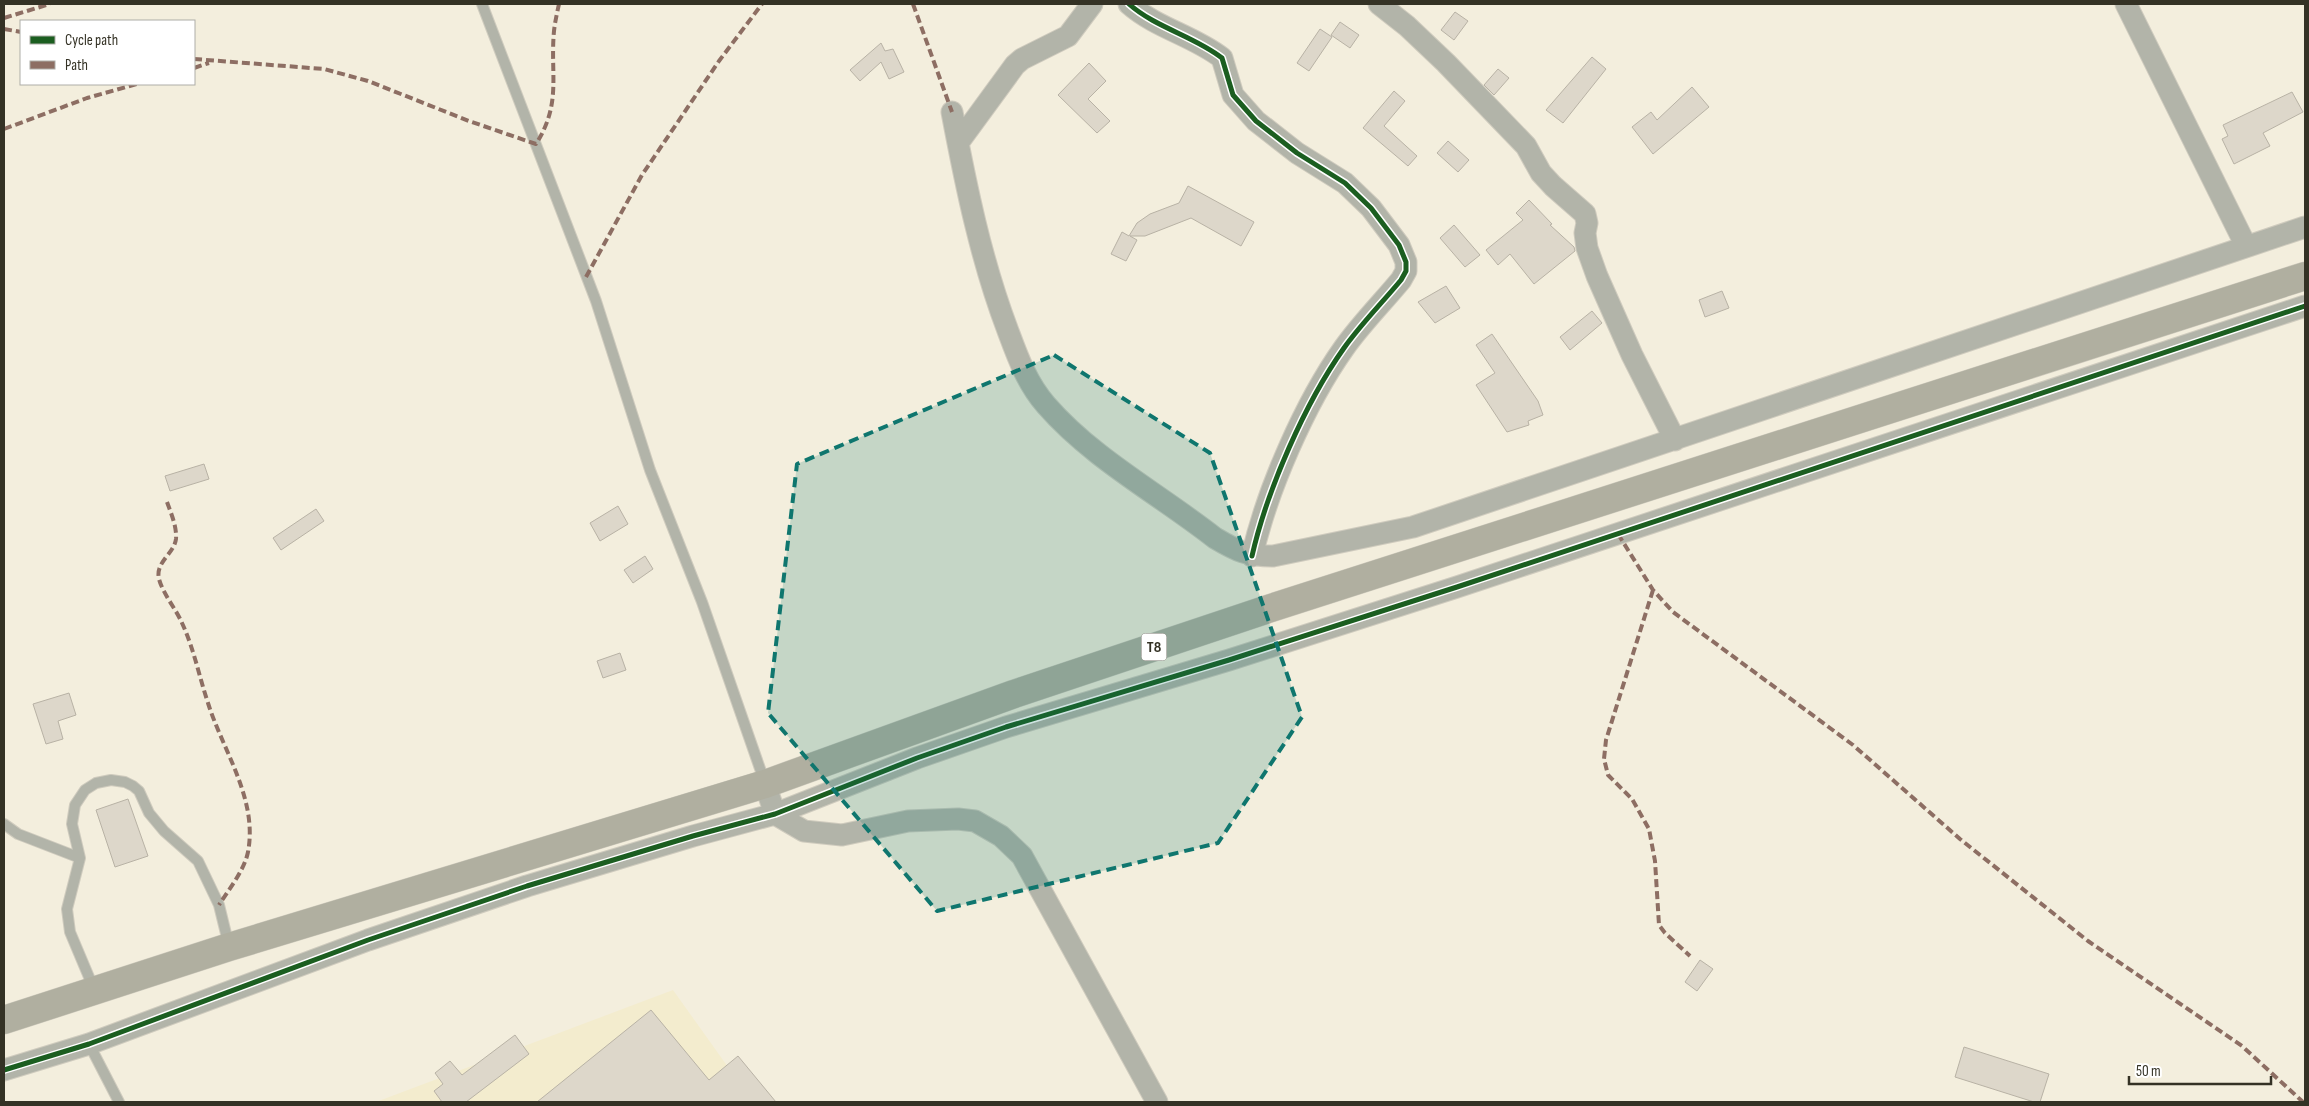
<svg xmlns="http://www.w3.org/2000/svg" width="2309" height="1106" font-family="'Sofia Sans Condensed',sans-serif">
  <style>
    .built { fill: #f3ecce }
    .building { fill: #ddd7ca; stroke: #b8b2a5 }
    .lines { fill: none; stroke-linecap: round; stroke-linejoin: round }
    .lane-casing { stroke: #cfcbbe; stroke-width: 12 }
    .street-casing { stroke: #cfcbbe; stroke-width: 23 }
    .highway-casing { stroke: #cfcbbe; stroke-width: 29 }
    .lane { stroke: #b2b4a9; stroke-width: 10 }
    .street { stroke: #b2b4a9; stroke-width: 21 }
    .highway { stroke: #b0afa0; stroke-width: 28 }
    .quiet { stroke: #8d6e63; stroke-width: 4; stroke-dasharray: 8 4; stroke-linecap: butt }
    .cycleway-casing { stroke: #fff; stroke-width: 8 }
    .cycleway { stroke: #1b5e20; stroke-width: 5 }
    .marked { fill: #0f766e; fill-opacity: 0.2; stroke: #0f766e; stroke-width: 4; stroke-dasharray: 10 6; stroke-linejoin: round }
    .labels { text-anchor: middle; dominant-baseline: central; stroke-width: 4.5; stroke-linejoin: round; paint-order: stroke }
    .shield { fill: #fff; stroke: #717066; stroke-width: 1 }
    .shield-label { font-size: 16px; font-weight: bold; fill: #343225 }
  </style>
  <rect width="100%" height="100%" fill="#f3eedd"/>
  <path class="built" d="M 673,990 L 753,1102 L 376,1102 Z"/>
  <path class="building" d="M 1455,12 L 1468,21 L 1454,40 L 1441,30 Z
    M 1340,22 L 1359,35 L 1350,48 L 1331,35 Z
    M 1320,29 L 1332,37 L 1309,71 L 1297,63 Z
    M 881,43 L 885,51 L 893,49 L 904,72 L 889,79 L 881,62 L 860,81 L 850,70 Z
    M 1592,57 L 1606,69 L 1563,123 L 1546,110 Z
    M 1089,63 L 1106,81 L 1088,99 L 1110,121 L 1097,133 L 1058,95 Z
    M 1498,69 L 1509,78 L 1494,95 L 1484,85 Z
    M 1692,87 L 1709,107 L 1653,154 L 1632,127 L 1651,112 L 1657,120 Z
    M 1394,91 L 1405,101 L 1384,126 L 1417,156 L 1408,166 L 1363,128 Z
    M 2292,92 L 2303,112 L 2263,133 L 2270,146 L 2234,164 L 2222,139 L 2228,136 L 2223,125 Z
    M 1448,141 L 1469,160 L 1458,172 L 1437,153 Z
    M 1188,186 L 1254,222 L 1241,246 L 1191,218 L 1145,236 L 1130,236 L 1137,240 L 1126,261 L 1111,254 L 1122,232 L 1129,236 L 1137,223 L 1150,214 L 1179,203 Z
    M 1529,200 L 1552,224 L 1550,225 L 1574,247 L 1575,251 L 1534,284 L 1510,254 L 1498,265 L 1486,250 L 1523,220 L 1516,213 Z
    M 1454,225 L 1480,255 L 1465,267 L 1440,238 Z
    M 1446,286 L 1460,308 L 1435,323 L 1418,302 Z
    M 1722,291 L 1729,308 L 1705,317 L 1699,300 Z
    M 1592,311 L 1602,323 L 1570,350 L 1560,337 Z
    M 1492,334 L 1538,401 L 1543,415 L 1528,421 L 1529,425 L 1507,432 L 1476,385 L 1495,373 L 1476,345 Z
    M 204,464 L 209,479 L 170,491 L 165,476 Z
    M 618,506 L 628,524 L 600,541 L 590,523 Z
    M 316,509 L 324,521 L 281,550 L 273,538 Z
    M 645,556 L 653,569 L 633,583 L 624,570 Z
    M 620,653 L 626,670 L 603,678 L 597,661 Z
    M 69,693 L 76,715 L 58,721 L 63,739 L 46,744 L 33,704 Z
    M 128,799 L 148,856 L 115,867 L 96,810 Z
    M 1700,960 L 1713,969 L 1697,991 L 1685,982 Z
    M 651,1010 L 709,1080 L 738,1056 L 776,1102 L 537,1102 Z
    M 515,1035 L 529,1054 L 466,1102 L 442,1102 L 434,1091 L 443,1084 L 435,1073 L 450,1061 L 462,1075 Z
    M 1964,1047 L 2049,1074 L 2040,1102 L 2034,1102 L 1955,1077 Z"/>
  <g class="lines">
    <g class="lane-casing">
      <path id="lane" d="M 482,4 L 596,301 L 650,470 L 702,602 L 765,783
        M 4,824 L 18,834 L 80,858
        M 94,989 L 70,932 L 67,909 L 80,858 L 72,824 L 75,805 L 85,790 L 96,783 L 111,780 L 125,782 L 133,786 L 139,791 L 149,813 L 164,831 L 198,861 L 219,905 L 229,946
        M 89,1044 L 119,1102"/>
    </g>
    <g class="street-casing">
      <path id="street" d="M 1129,4 C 1156,28 1194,36 1222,58 L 1233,95 L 1256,121 L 1297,153 L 1345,183 L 1371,208 L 1399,245 L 1406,262 L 1406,271 L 1401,280 C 1382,303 1361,324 1344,348 C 1305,403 1267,490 1252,556
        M 1379,4 L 1407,26 L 1446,63 L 1526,146 L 1541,173 L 1553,186 L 1585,214 L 1587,223 L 1585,233 L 1587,248 L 1597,276 L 1632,355 L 1675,440
        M 2126,4 L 2246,246
        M 952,112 C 966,186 981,260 1008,331 C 1018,358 1027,383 1046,405 C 1093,459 1159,494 1215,538 C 1237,551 1247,556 1273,556 L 1413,527 L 2305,227
        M 958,143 L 1015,65 L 1022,59 L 1068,36 L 1092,4
        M 765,784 L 775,814 L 804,831 L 842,835 L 908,821 L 958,819 L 975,821 L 1001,836 L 1022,856 L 1157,1102
        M 4,1070 L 89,1044 L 368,940 L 527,886 L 693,836 L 775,814 L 917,758 L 1006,727 L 1229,660 L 1457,587 L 2305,306"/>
    </g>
    <g class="highway-casing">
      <path id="highway" d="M 4,1020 L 229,947 L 765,784 L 1014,694 L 1271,608 L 2305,276"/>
    </g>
    <use href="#lane" class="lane"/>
    <use href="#street" class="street"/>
    <use href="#highway" class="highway"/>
    <path class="quiet" d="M 913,4 L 952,112
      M 4,18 L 50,4
      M 4,29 L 21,32
      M 194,59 L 324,69 L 368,81 L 469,121 L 536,144 C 562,103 550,75 554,31 C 555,22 557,13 559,4
      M 194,68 L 209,63
      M 4,129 L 87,98 L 137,84
      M 586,277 L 642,175 L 719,61 L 762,4
      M 167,502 C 171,513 177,527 176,539 C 174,554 155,562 159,579 C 163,594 176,609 182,623 C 194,649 199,676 208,703 C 223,751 258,799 248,852 C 244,871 229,889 219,905
      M 1618,534 L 1653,590 L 1673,612 L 1853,745 L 1960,839 L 2088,941 L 2242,1046 L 2303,1102
      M 1653,590 L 1606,740 L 1604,759 L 1608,775 L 1632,799 L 1649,829 L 1655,861 L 1659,925 L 1665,933 L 1690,956"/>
    <g class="cycleway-casing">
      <path id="cycleway" d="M 1129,4 C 1156,28 1194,36 1222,58 L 1233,95 L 1256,121 L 1297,153 L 1345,183 L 1371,208 L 1399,245 L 1406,262 L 1406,271 L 1401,280 C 1382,303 1361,324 1344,348 C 1305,403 1267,490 1252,556
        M 4,1070 L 89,1044 L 368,940 L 527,886 L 693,836 L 775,814 L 917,758 L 1006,727 L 1229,660 L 1457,587 L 2305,306"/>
    </g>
    <use href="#cycleway" class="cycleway"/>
  </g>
  <path class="marked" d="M 1054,355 L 1210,453 L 1302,717 L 1218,843 L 937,911 L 768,713 L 797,464 Z"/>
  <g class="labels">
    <rect class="shield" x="1141.5" y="633.5" width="25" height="27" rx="4"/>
    <g class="shield-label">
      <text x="1154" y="647">T8</text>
    </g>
  </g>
  <rect width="2309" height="1106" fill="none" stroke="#343225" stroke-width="10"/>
  <rect x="20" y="20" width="175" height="65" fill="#ffffff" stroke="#aeada8"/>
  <rect x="30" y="36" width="25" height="8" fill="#1b5e20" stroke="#aeada8"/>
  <text x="65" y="45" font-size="15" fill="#343225">Cycle path</text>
  <rect x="30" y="61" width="25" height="8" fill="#8d6e63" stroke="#aeada8"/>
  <text x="65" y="70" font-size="15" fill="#343225">Path</text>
  <path d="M2129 1076v8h142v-8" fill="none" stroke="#343225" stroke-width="2.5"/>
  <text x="2136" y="1076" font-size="15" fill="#343225" stroke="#ffffff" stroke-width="4" paint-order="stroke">50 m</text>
</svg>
